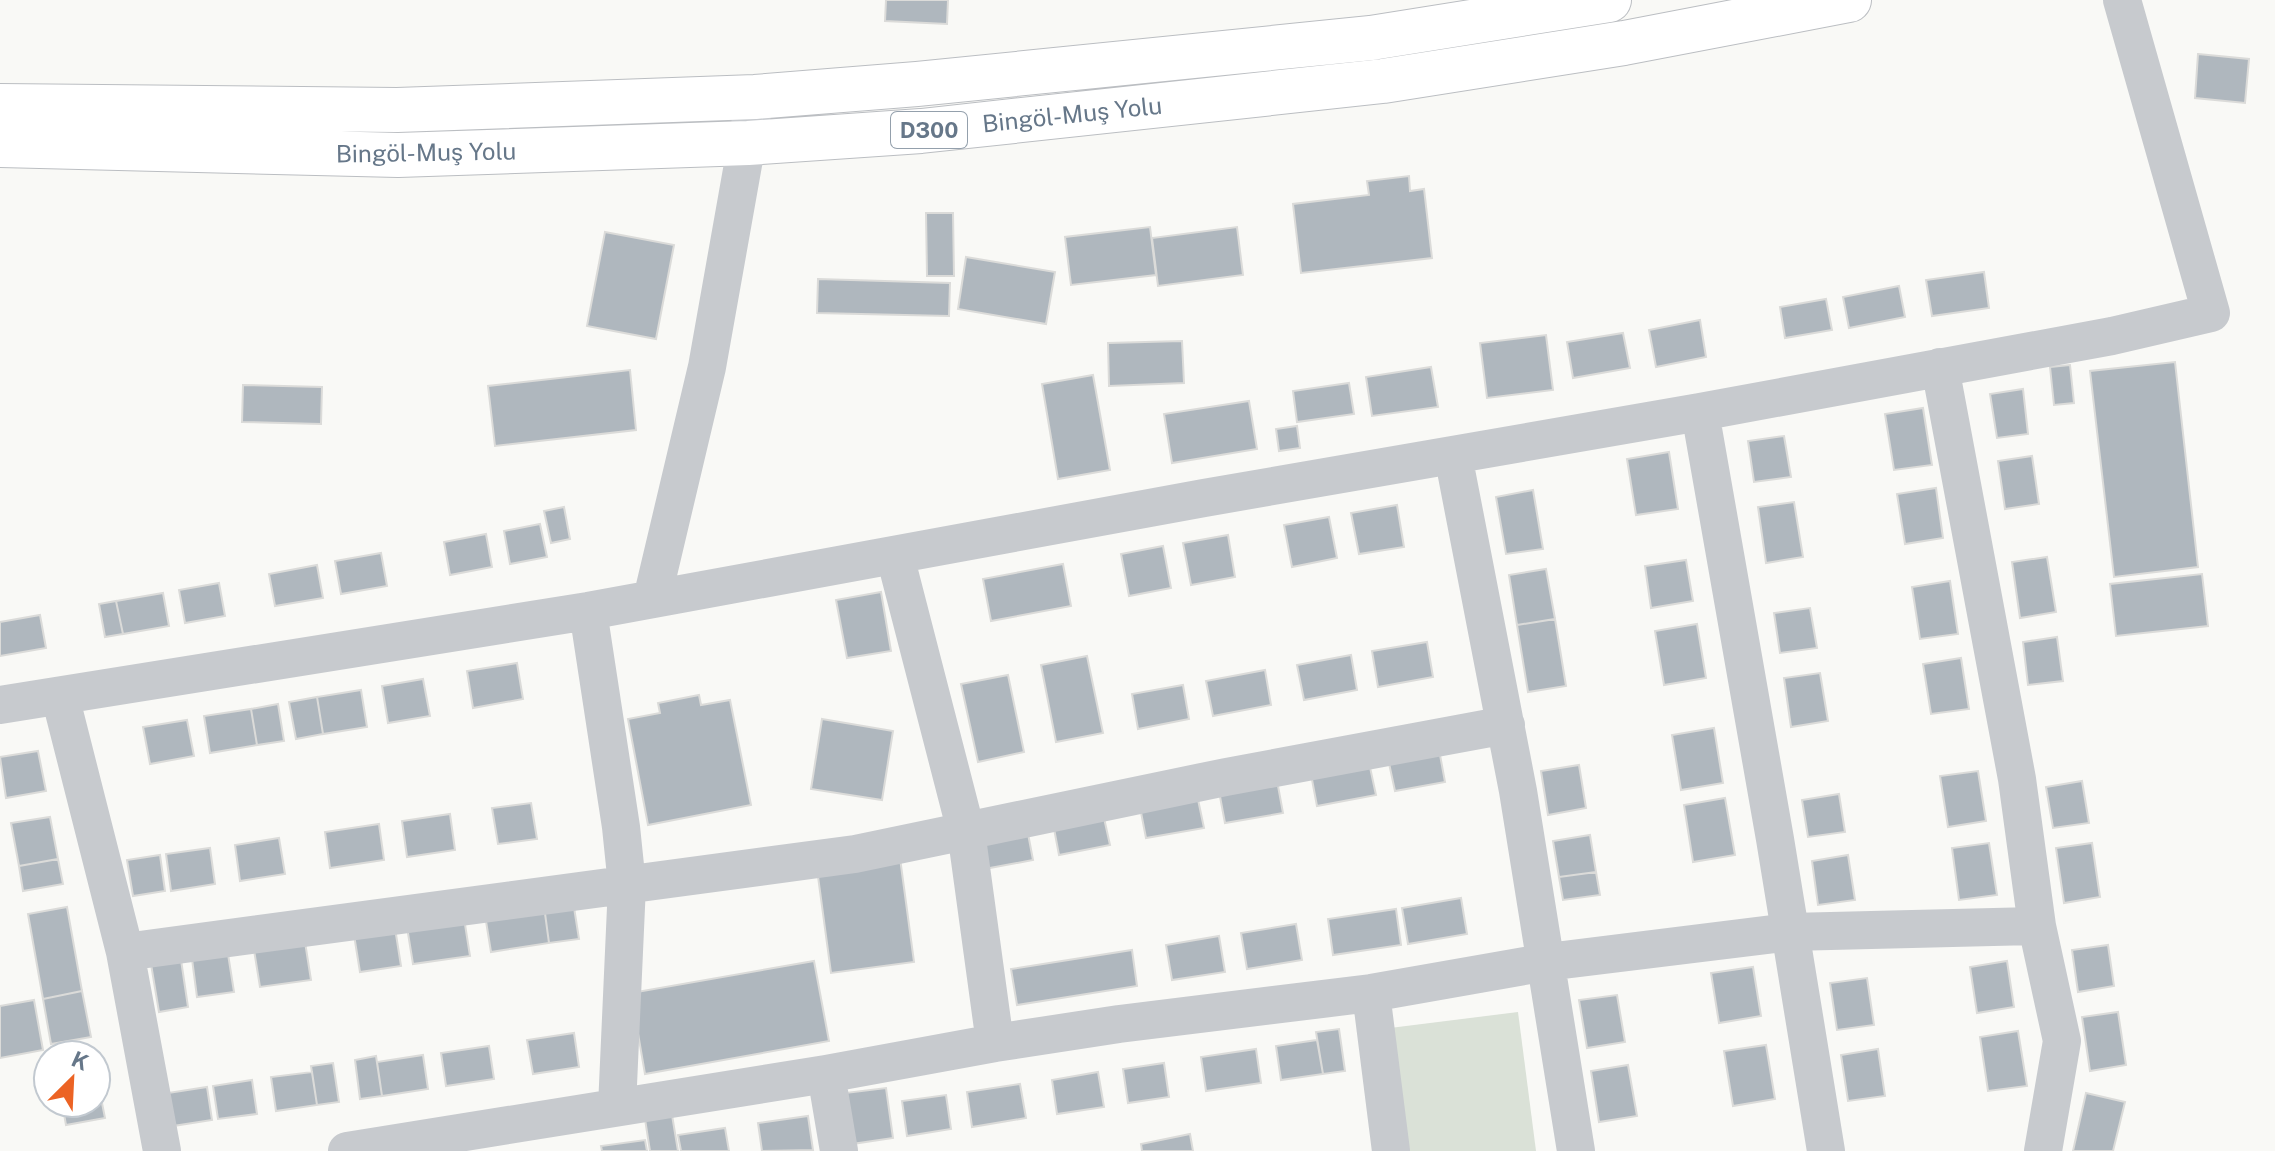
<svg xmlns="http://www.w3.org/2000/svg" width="2275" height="1151" font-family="'Public Sans',sans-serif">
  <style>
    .green { fill: #dae1d7 }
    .building { fill: #afb7be; stroke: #dbdbd9; stroke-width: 2 }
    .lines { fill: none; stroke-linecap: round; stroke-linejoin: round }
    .highway-casing { stroke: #bbbec2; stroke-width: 46 }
    .minor { stroke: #c7cace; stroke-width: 38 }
    .highway { stroke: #fff; stroke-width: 44 }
    .labels { text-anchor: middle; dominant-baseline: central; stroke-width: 8; stroke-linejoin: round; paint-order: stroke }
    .shield { fill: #fff; stroke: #94a0ac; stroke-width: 2 }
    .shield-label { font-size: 22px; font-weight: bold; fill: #667789 }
    .street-label { font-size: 24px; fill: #667789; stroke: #fff }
  </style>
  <rect width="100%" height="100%" fill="#f9f9f6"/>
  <path class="green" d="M 1518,1012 L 1536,1151 L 1406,1151 L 1390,1028 Z"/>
  <path class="building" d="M 886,0 L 948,0 L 947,24 L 885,21 Z
    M 2198,54 L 2249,59 L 2245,103 L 2195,98 Z
    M 1409,176 L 1410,191 L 1424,189 L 1432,258 L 1301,273 L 1293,204 L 1369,195 L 1367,181 Z
    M 926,213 L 953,213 L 954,276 L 927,276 Z
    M 1150,227 L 1156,275 L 1071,285 L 1065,237 Z
    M 1237,227 L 1243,275 L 1158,286 L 1152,238 Z
    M 605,232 L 674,245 L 656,339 L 587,326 Z
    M 966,257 L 1055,272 L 1046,324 L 958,309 Z
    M 1984,272 L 1989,308 L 1932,316 L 1926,280 Z
    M 818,279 L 950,283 L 949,316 L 817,313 Z
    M 1899,286 L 1905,317 L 1849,328 L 1843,297 Z
    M 1826,299 L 1832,330 L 1785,338 L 1780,307 Z
    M 1700,320 L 1706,357 L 1656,367 L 1649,330 Z
    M 1623,333 L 1630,368 L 1573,378 L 1567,342 Z
    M 1546,335 L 1553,390 L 1487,398 L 1480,343 Z
    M 1182,341 L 1184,383 L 1109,386 L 1108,343 Z
    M 2175,362 L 2198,567 L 2114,577 L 2090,371 Z
    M 2070,365 L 2074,403 L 2054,405 L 2050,367 Z
    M 1431,367 L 1438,407 L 1372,416 L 1366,377 Z
    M 630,370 L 636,430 L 495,446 L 488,386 Z
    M 1093,375 L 1110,470 L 1058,479 L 1042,384 Z
    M 1349,383 L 1354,414 L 1297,422 L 1293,391 Z
    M 243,385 L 322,387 L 321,424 L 242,422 Z
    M 2023,389 L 2028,434 L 1997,438 L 1990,394 Z
    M 1249,401 L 1257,449 L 1172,463 L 1164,414 Z
    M 1923,408 L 1932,465 L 1894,470 L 1885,414 Z
    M 1297,426 L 1300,448 L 1279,451 L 1276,429 Z
    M 1784,436 L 1791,477 L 1754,482 L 1748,441 Z
    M 1669,452 L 1678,509 L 1636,515 L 1627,459 Z
    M 2032,456 L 2039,504 L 2005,509 L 1998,461 Z
    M 1936,488 L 1943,538 L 1905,544 L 1897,494 Z
    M 1533,490 L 1543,549 L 1506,554 L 1496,497 Z
    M 1794,502 L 1803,557 L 1766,563 L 1758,507 Z
    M 1397,505 L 1404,547 L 1359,554 L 1351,513 Z
    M 564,507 L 570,539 L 551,543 L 544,511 Z
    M 1329,517 L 1337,558 L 1292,567 L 1284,525 Z
    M 540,524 L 547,557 L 510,564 L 504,531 Z
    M 486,534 L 492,567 L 450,575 L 444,542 Z
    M 1228,535 L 1235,577 L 1191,585 L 1183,543 Z
    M 1163,546 L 1171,588 L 1129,596 L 1121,554 Z
    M 381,553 L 387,586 L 341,594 L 335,561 Z
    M 2047,557 L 2056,612 L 2020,618 L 2012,562 Z
    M 1686,560 L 1693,601 L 1651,608 L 1645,566 Z
    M 1063,564 L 1071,606 L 991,621 L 983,579 Z
    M 317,565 L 323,598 L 275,606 L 269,574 Z
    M 1546,569 L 1555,619 L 1517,625 L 1509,575 Z
    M 2202,574 L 2208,626 L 2116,636 L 2110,584 Z
    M 1950,581 L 1958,634 L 1920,639 L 1912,587 Z
    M 219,583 L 225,616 L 185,623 L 179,590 Z
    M 881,592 L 891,651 L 847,658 L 836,600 Z
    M 163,593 L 169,626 L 123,634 L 116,601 Z
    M 116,601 L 123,634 L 105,637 L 99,604 Z
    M 1810,608 L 1817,648 L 1780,653 L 1774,613 Z
    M 40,615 L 46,648 L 0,656 L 0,622 Z
    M 1555,619 L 1566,686 L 1528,692 L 1517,625 Z
    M 1697,624 L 1706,678 L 1664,685 L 1655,631 Z
    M 2057,637 L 2063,681 L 2028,685 L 2023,642 Z
    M 1427,642 L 1433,677 L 1378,687 L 1372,651 Z
    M 1351,655 L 1357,690 L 1304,700 L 1297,665 Z
    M 1087,656 L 1103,733 L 1056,742 L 1041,665 Z
    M 1961,658 L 1969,709 L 1931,714 L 1923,664 Z
    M 517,663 L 523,699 L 473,708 L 467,671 Z
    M 1265,670 L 1271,705 L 1213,716 L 1206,681 Z
    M 1820,673 L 1828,721 L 1791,727 L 1784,678 Z
    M 1008,675 L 1024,752 L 978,762 L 961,684 Z
    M 423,679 L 430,716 L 388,723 L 382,686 Z
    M 1183,685 L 1189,719 L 1138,729 L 1132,694 Z
    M 361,690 L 367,727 L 323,734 L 317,697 Z
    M 699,695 L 701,705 L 730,700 L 751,805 L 648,825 L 628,719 L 660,713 L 658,703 Z
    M 317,697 L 323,734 L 296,739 L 289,702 Z
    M 278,704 L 284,741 L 257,745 L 251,709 Z
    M 251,709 L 257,745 L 210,753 L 204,716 Z
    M 822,719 L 893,731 L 882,800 L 811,789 Z
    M 187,720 L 194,756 L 150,764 L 143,727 Z
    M 1714,728 L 1723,783 L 1681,790 L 1672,735 Z
    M 1438,744 L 1445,782 L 1395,791 L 1387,754 Z
    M 38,751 L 46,791 L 6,798 L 0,757 Z
    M 1368,758 L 1376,795 L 1317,806 L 1310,769 Z
    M 1579,765 L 1586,808 L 1548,815 L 1541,771 Z
    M 1978,771 L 1986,821 L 1948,827 L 1940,776 Z
    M 1276,775 L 1283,813 L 1225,823 L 1218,786 Z
    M 2082,781 L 2089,823 L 2053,828 L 2046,787 Z
    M 1196,790 L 1204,828 L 1146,838 L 1139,802 Z
    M 1839,794 L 1845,832 L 1808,837 L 1802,800 Z
    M 1725,798 L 1735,855 L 1693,862 L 1684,805 Z
    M 531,803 L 537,839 L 498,844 L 492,808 Z
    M 1102,809 L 1110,845 L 1059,855 L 1052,818 Z
    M 450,814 L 455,850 L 407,857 L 402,821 Z
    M 50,817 L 58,859 L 19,866 L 11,823 Z
    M 1026,823 L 1033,860 L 979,870 L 972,833 Z
    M 379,824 L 384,860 L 330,868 L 325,832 Z
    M 1590,835 L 1596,872 L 1559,877 L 1553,841 Z
    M 279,838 L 285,874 L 240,881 L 235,845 Z
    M 1989,843 L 1997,895 L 1959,900 L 1952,848 Z
    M 2092,843 L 2100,897 L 2064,903 L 2056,848 Z
    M 210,848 L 215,884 L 171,891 L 166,854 Z
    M 160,855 L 165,891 L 133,896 L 127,860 Z
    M 1848,855 L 1855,900 L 1818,905 L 1812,861 Z
    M 900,858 L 914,962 L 831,973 L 817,869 Z
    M 58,859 L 63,884 L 23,891 L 19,866 Z
    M 1596,872 L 1600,895 L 1563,900 L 1559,877 Z
    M 1461,898 L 1467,934 L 1408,944 L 1402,908 Z
    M 573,901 L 579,939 L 549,943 L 544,906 Z
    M 544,906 L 549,943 L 491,952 L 485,915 Z
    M 67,907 L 82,991 L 43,999 L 28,914 Z
    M 1396,909 L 1401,945 L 1333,955 L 1328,919 Z
    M 464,918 L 470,956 L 413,964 L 407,927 Z
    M 1296,924 L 1302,960 L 1247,969 L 1241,933 Z
    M 395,928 L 401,966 L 360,972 L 354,935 Z
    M 1219,936 L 1225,972 L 1172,980 L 1166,945 Z
    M 305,942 L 311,980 L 260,987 L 254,950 Z
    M 2108,945 L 2114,986 L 2078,992 L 2072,950 Z
    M 1132,950 L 1137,986 L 1017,1005 L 1011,969 Z
    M 180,953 L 188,1007 L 159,1012 L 150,958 Z
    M 228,954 L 234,992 L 197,997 L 192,959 Z
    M 814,961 L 829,1041 L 645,1074 L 631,993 Z
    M 2007,961 L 2014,1007 L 1977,1013 L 1970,967 Z
    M 1753,967 L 1761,1016 L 1719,1023 L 1711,973 Z
    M 1867,978 L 1874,1025 L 1837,1030 L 1830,983 Z
    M 82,991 L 91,1037 L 51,1044 L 43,999 Z
    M 1617,995 L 1625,1042 L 1587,1048 L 1579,1000 Z
    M 34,1000 L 43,1050 L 0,1058 L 0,1006 Z
    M 2118,1012 L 2126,1065 L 2090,1071 L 2082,1017 Z
    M 1339,1029 L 1345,1071 L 1323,1074 L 1316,1032 Z
    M 2018,1031 L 2027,1086 L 1988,1091 L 1980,1037 Z
    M 574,1033 L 579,1067 L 533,1074 L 527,1040 Z
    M 1317,1040 L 1323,1074 L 1281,1080 L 1276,1046 Z
    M 1766,1045 L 1775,1099 L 1733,1106 L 1724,1051 Z
    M 489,1046 L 494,1079 L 446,1086 L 441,1053 Z
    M 1256,1049 L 1261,1083 L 1206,1091 L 1201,1057 Z
    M 1878,1049 L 1885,1096 L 1848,1101 L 1841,1055 Z
    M 423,1055 L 428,1089 L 382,1096 L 377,1062 Z
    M 376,1056 L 382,1096 L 360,1099 L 355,1060 Z
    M 333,1063 L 339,1102 L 317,1105 L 311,1066 Z
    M 1164,1063 L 1169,1097 L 1128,1103 L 1123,1069 Z
    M 1628,1065 L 1637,1116 L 1599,1122 L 1591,1071 Z
    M 312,1072 L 317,1105 L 276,1111 L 271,1077 Z
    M 1098,1072 L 1104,1107 L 1057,1114 L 1052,1080 Z
    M 96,1073 L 105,1118 L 66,1125 L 62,1103 L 96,1103 Z
    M 252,1080 L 257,1114 L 218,1119 L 213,1086 Z
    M 1020,1084 L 1026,1118 L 972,1127 L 967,1092 Z
    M 207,1087 L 212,1120 L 173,1126 L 168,1093 Z
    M 886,1088 L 893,1138 L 852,1144 L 845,1093 Z
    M 2086,1093 L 2125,1102 L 2113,1151 L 2073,1151 Z
    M 946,1095 L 951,1129 L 907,1136 L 902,1101 Z
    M 672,1115 L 678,1151 L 650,1151 L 645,1119 Z
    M 808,1116 L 813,1150 L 762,1151 L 758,1123 Z
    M 725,1128 L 729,1151 L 681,1151 L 678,1135 Z
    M 1190,1134 L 1193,1151 L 1142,1151 L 1141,1144 Z
    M 645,1140 L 647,1151 L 602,1151 L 601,1146 Z"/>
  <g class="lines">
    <g class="highway-casing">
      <path id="highway" d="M 0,106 L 397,110 L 755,97 L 917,84 L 1371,38 L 1609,0
        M 0,145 L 398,155 L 748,143 L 921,131 L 1383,81 L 1624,43 L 1849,0"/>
    </g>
    <path class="minor" d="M 1940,367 L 2017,779 L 2037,926 L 2062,1041 L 2043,1151
      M 1700,412 L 1775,839 L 1826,1151
      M 1453,455 L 1518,791 L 1576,1151
      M 895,556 L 966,831 L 995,1043
      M 652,599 L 707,367 L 755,97
      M 588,611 L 621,827 L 627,885 L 617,1107
      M 60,696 L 125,952 L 162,1151
      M 0,705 L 588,611 L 1204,498 L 1700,412 L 2112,336 L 2211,313 L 2122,0
      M 125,952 L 855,854 L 1226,777 L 1506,725
      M 1371,993 L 1391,1151
      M 826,1074 L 839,1151
      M 347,1151 L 826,1074 L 995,1043 L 1119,1024 L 1371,993 L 1547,962 L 1790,932 L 2037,926"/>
    <use href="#highway" class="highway"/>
  </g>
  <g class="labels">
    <rect class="shield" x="891" y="112" width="76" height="36" rx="6"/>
    <g class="shield-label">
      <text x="929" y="130">D300</text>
    </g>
    <g class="street-label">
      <text transform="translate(1072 114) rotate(-6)">Bingöl-Muş Yolu</text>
      <text transform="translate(426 152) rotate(-1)">Bingöl-Muş Yolu</text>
    </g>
  </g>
  <g transform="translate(72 1079) rotate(24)"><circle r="38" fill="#ffffff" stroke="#c2c9d0" stroke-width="2"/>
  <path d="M0-6L14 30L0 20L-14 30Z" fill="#ec6324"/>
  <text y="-12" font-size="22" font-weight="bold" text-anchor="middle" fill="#667789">K</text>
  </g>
</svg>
